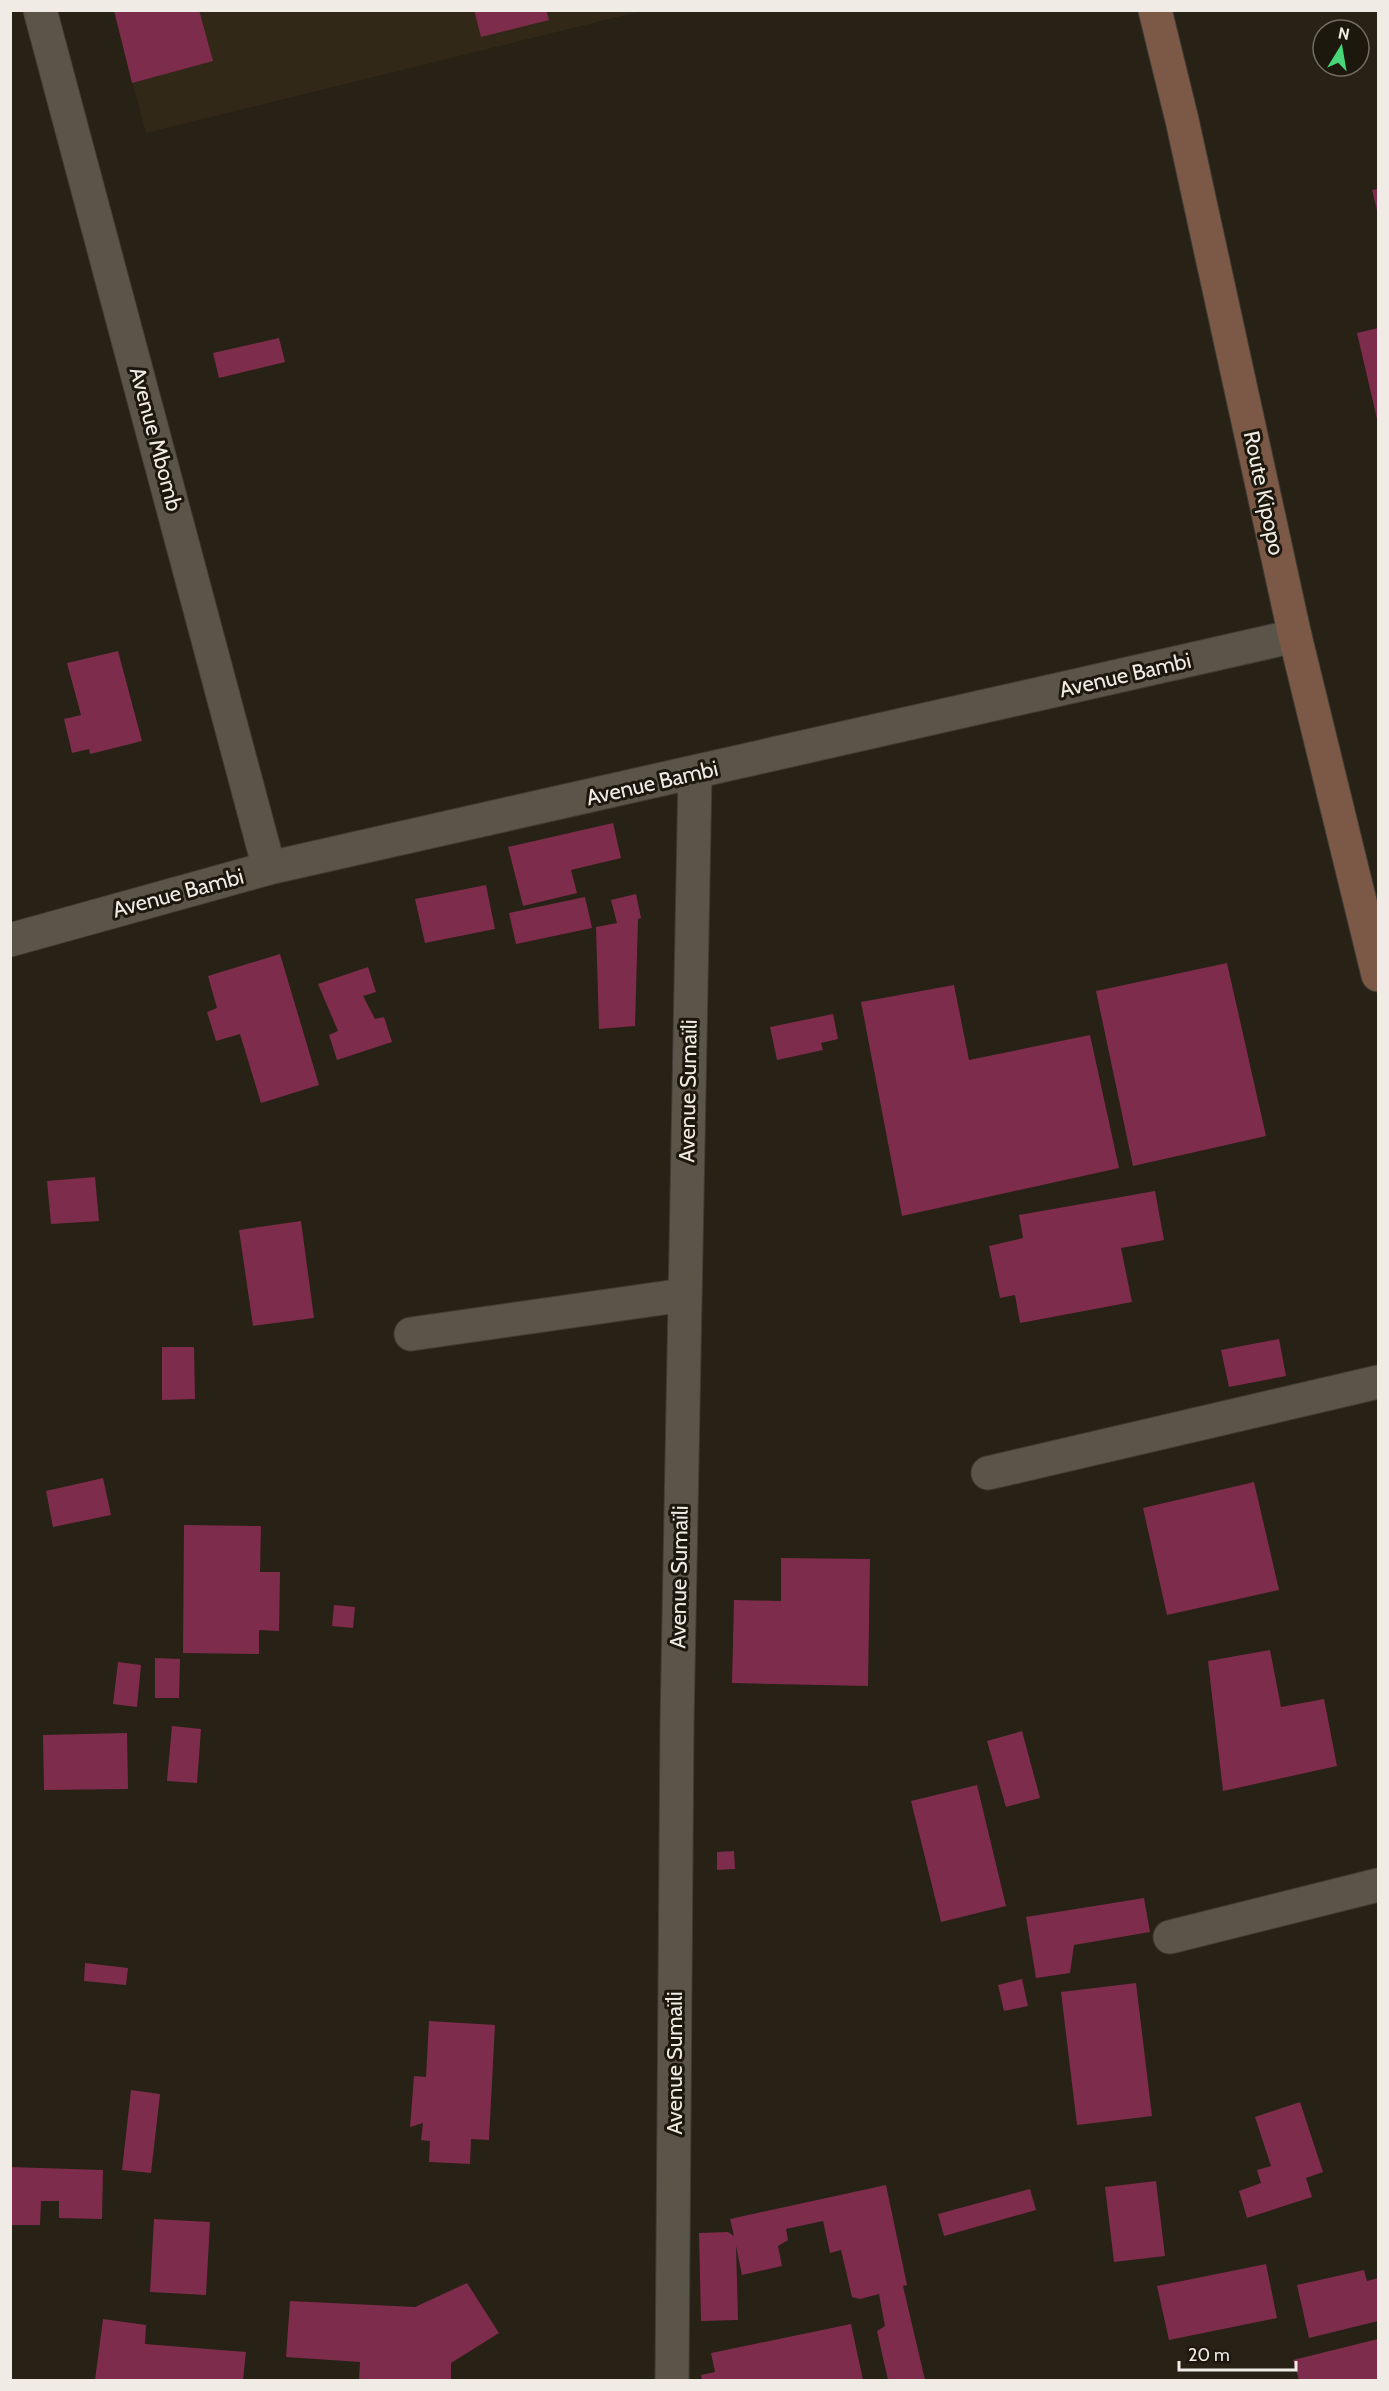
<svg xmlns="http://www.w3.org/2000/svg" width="1389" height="2391" font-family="Cabin,sans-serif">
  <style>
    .built { fill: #312817 }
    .building { fill: #7e2c4b }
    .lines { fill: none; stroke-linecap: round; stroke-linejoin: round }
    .minor-casing { stroke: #413c35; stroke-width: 35 }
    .secondary-casing { stroke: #413c35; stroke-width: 35 }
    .minor { stroke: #5b5549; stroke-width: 33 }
    .secondary { stroke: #7b5946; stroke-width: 33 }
    .labels { text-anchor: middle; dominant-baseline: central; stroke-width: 6; stroke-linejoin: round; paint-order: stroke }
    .street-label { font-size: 22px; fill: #f0ece5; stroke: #1d180d }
  </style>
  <rect width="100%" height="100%" fill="#272116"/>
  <path class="built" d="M 113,10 L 642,11 L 146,133 Z"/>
  <path class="building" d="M 114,10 L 199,10 L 213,61 L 132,83 Z
    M 474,10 L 546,10 L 549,20 L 481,37 Z
    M 1378,189 L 1378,214 L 1372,190 Z
    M 1378,328 L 1378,423 L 1357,333 Z
    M 279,338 L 285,362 L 219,378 L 213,353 Z
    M 118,651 L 142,741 L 90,754 L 89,749 L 72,753 L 64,719 L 81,715 L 67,663 Z
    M 613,823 L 621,858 L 571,870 L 577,893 L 523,906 L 508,847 Z
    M 486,885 L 495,929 L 425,943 L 415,899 Z
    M 636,894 L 641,918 L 638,919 L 635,1026 L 599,1029 L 596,927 L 617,923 L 611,900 Z
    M 585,897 L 592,928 L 516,944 L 509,913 Z
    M 280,954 L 319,1085 L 261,1103 L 240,1034 L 216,1041 L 207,1012 L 217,1008 L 208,976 Z
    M 1227,963 L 1266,1136 L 1133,1166 L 1096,991 Z
    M 368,967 L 376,992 L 363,996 L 375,1019 L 384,1017 L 392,1042 L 337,1060 L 329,1035 L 338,1031 L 318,984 Z
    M 954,985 L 969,1060 L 1090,1035 L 1119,1168 L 902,1216 L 861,1002 Z
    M 833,1014 L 838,1039 L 821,1043 L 823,1050 L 777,1060 L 770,1027 Z
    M 95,1177 L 99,1221 L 51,1224 L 47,1181 Z
    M 1155,1191 L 1164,1240 L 1121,1248 L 1132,1302 L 1020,1323 L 1015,1295 L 1000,1298 L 989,1246 L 1023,1238 L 1019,1215 Z
    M 301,1221 L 314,1318 L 253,1326 L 239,1230 Z
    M 1279,1339 L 1286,1376 L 1229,1387 L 1221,1350 Z
    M 162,1347 L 194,1347 L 195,1399 L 162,1400 Z
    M 103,1478 L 111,1515 L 53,1527 L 46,1491 Z
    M 1254,1482 L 1279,1590 L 1167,1615 L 1143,1508 Z
    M 184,1525 L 261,1526 L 260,1572 L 280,1572 L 279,1631 L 259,1630 L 259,1654 L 183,1653 Z
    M 781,1558 L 870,1559 L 868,1686 L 732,1683 L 734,1600 L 781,1601 Z
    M 334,1605 L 355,1607 L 353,1628 L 332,1626 Z
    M 1270,1650 L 1281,1707 L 1324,1699 L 1337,1766 L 1223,1791 L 1208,1661 Z
    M 155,1658 L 180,1659 L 179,1698 L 155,1698 Z
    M 118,1662 L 141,1665 L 137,1707 L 113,1704 Z
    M 172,1726 L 201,1729 L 197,1783 L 167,1781 Z
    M 1022,1731 L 1040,1798 L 1006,1807 L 987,1741 Z
    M 127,1733 L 128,1789 L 44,1790 L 43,1735 Z
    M 977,1785 L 1006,1906 L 941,1922 L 911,1801 Z
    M 734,1851 L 735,1869 L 717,1870 L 717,1852 Z
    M 1144,1898 L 1150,1932 L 1074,1945 L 1070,1973 L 1036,1978 L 1026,1917 Z
    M 85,1963 L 128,1968 L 126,1985 L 84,1981 Z
    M 1022,1979 L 1028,2006 L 1004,2011 L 998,1985 Z
    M 1136,1983 L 1152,2116 L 1077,2125 L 1061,1992 Z
    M 429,2021 L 495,2025 L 489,2140 L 471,2139 L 470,2164 L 429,2162 L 430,2141 L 421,2140 L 423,2123 L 410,2127 L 414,2076 L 426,2077 Z
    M 131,2090 L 160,2094 L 151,2173 L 122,2170 Z
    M 1300,2102 L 1323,2172 L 1306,2178 L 1312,2197 L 1247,2218 L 1239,2191 L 1261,2183 L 1257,2170 L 1271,2166 L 1255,2117 Z
    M 10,2167 L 103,2170 L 102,2219 L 59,2218 L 59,2201 L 41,2201 L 40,2225 L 10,2225 Z
    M 1156,2181 L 1165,2256 L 1114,2262 L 1105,2187 Z
    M 886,2185 L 907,2285 L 903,2286 L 925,2380 L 888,2380 L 877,2331 L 885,2326 L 879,2294 L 860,2299 L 852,2297 L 841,2250 L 830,2253 L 823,2221 L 786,2229 L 788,2240 L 778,2246 L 782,2266 L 742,2275 L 736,2246 L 738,2320 L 701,2321 L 699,2233 L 728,2232 L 734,2236 L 730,2219 Z
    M 1030,2189 L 1036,2210 L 944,2236 L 938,2214 Z
    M 154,2219 L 210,2222 L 206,2295 L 150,2292 Z
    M 1266,2264 L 1277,2318 L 1169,2340 L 1157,2286 Z
    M 1364,2270 L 1367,2281 L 1378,2278 L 1378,2321 L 1309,2338 L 1297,2285 Z
    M 467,2283 L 499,2333 L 451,2363 L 451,2380 L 359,2380 L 360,2362 L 286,2357 L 290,2301 L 415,2307 Z
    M 103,2319 L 146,2325 L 145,2344 L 246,2352 L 243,2380 L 95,2380 Z
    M 851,2324 L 863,2380 L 702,2380 L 701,2375 L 715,2372 L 711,2353 Z
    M 1378,2339 L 1378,2380 L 1299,2380 L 1293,2360 Z"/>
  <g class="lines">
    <g class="minor-casing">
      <path id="minor" d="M 40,10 L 269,868
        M 10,940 L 269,868 L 1295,636
        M 411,1334 L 684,1295
        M 988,1473 L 1378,1382
        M 1170,1937 L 1378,1885
        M 672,2380 L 677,1724 L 695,774"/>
    </g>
    <g class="secondary-casing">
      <path id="secondary" d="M 1155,10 L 1182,120 L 1295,636 L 1378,975"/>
    </g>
    <use href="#minor" class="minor"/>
    <use href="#secondary" class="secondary"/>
  </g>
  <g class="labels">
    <g class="street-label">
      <text transform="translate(156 439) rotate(75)">Avenue Mbomb</text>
      <text transform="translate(1264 493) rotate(78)">Route Kipopo</text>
      <text transform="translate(1125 675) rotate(-13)">Avenue Bambi</text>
      <text transform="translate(652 783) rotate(-13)">Avenue Bambi</text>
      <text transform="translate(178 893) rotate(-15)">Avenue Bambi</text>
      <text transform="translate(688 1091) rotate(-89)">Avenue Sumaïli</text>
      <text transform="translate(679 1577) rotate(-89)">Avenue Sumaïli</text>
      <text transform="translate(674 2063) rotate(-90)">Avenue Sumaïli</text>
    </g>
  </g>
  <rect width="1389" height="2391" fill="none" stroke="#f0ece5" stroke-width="24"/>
  <g transform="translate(1341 48) rotate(11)"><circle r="28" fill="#1d180d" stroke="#716d63" stroke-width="1.5"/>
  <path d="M0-4.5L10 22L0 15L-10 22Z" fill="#47d779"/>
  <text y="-9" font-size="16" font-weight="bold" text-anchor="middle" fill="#f0ece5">N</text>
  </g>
  <path d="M1179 2361v9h117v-9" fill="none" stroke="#f0ece5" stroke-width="3"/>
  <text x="1188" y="2361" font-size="18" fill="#f0ece5" stroke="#1d180d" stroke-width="4.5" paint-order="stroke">20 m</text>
</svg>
